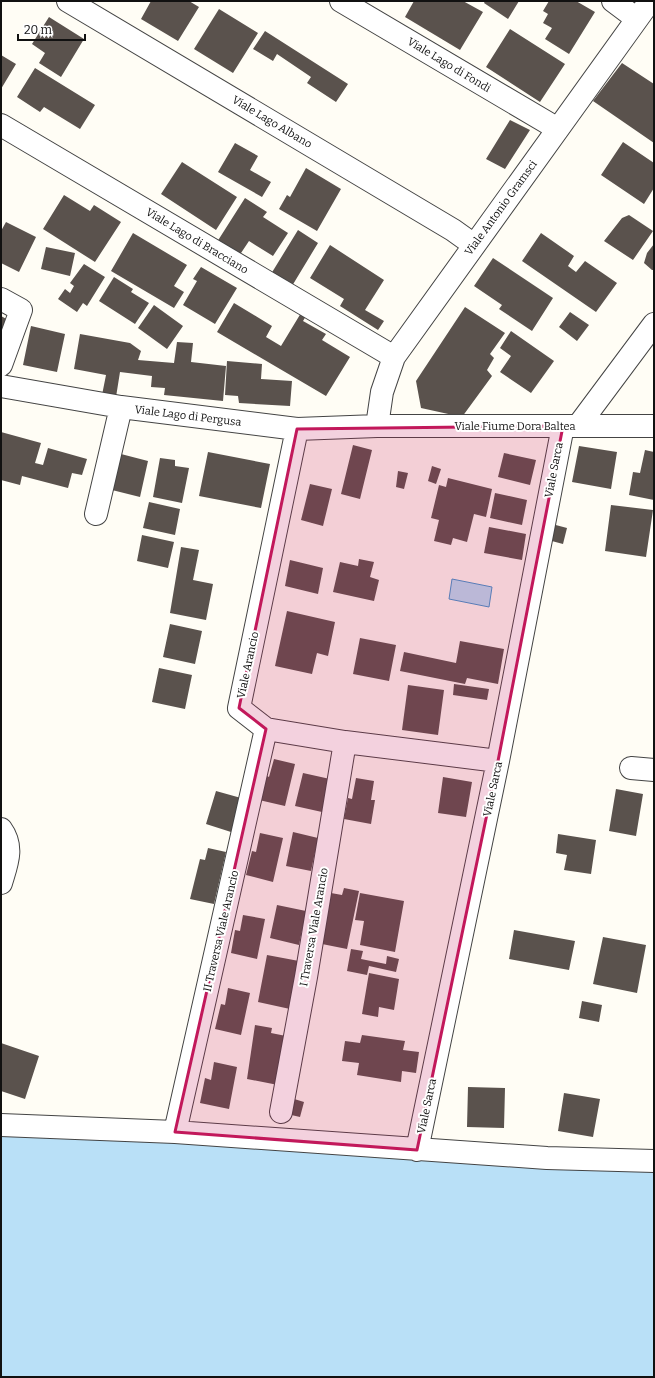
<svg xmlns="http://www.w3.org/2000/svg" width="655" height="1378" font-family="Bitter,serif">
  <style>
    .water { fill: #b9e0f7; stroke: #3f96cf }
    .building { fill: #5a524d }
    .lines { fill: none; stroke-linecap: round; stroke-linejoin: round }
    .minor-casing { stroke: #444; stroke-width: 24 }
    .minor { stroke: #fff; stroke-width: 22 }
    .marked { fill: #c2185b; fill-opacity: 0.2; stroke: #c2185b; stroke-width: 3; stroke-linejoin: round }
    .labels { text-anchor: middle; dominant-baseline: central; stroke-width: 4; stroke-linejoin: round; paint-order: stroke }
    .street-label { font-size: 11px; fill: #111; stroke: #fff }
  </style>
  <rect width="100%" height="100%" fill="#fffdf5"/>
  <path class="water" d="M 452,579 L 492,587 L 489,607 L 449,599 Z
    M 1,1133 L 190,1143 L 584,1170 L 654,1171 L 654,1377 L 1,1377 Z"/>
  <path class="building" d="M 151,1 L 189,1 L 199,7 L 178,41 L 141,19 Z
    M 414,1 L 463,1 L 483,12 L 460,50 L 405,17 Z
    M 485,1 L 519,1 L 508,19 L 484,3 Z
    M 549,1 L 576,1 L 595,12 L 569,54 L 545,39 L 552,28 L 543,23 L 548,14 L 543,11 Z
    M 219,9 L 258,33 L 233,73 L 194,49 Z
    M 49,17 L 84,39 L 61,77 L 39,63 L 45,53 L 32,44 Z
    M 510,29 L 565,64 L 540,102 L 486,67 Z
    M 265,31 L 348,84 L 336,102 L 307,83 L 311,77 L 277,54 L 273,61 L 253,49 Z
    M 1,55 L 16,64 L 1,89 Z
    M 622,63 L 654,84 L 654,143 L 593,101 Z
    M 35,68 L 95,105 L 80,129 L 44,107 L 40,112 L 17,97 Z
    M 510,120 L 530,130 L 505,169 L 486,159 Z
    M 623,142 L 654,163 L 654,188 L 644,204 L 601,175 Z
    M 235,143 L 258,156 L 250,170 L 271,182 L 262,197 L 218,172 Z
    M 182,162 L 237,197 L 216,230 L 161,194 Z
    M 306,168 L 341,189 L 317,231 L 279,209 L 287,195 L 290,197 Z
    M 64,195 L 90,211 L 94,205 L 121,222 L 95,262 L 43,229 Z
    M 245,198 L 267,212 L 263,217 L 288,233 L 273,256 L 249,241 L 239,256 L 217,242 Z
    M 629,215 L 653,231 L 633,260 L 604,241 L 622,218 Z
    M 6,222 L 36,237 L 19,272 L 1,263 L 1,231 Z
    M 298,230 L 318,243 L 292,286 L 271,274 Z
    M 133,233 L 187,265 L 174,286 L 184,292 L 174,308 L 111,271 Z
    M 541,233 L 574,256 L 568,266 L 576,272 L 585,261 L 617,283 L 596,312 L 522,261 Z
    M 654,244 L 654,270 L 652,270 L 644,263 L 647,253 Z
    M 330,245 L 384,280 L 365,310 L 384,321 L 378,330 L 340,306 L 344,299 L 310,278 Z
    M 46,247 L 75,253 L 70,276 L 41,269 Z
    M 493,258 L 553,298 L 532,331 L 499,309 L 502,305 L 474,286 Z
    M 84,264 L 105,277 L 87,306 L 83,303 L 77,312 L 58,299 L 65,289 L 70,293 L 74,286 L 70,283 Z
    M 201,267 L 237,288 L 215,324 L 183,305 L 197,281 L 193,279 Z
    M 114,277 L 133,289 L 131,292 L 149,303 L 135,324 L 99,301 Z
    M 234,303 L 272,326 L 266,337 L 281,346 L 301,313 L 306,316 L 303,321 L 326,334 L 322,340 L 350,357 L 326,396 L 217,332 Z
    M 154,305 L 183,326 L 167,349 L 138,328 Z
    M 465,307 L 505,333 L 490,354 L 494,358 L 487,370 L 492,376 L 462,417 L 421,408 L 416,381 Z
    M 570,312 L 589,325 L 577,341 L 559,327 Z
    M 1,316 L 10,321 L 1,346 Z
    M 31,326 L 65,334 L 57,372 L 23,365 Z
    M 511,331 L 554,361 L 531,393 L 500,372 L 511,356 L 500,348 Z
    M 80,334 L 130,343 L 141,351 L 138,360 L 174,363 L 177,342 L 193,343 L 191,362 L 226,366 L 223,401 L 164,395 L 165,388 L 151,387 L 152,376 L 120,372 L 116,397 L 102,395 L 106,375 L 74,369 Z
    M 227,361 L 262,364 L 261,379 L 292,381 L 290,406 L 239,403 L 238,396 L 225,395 Z
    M 1,432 L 41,443 L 35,463 L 43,465 L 48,448 L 87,459 L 82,475 L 72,473 L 68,488 L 22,476 L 20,485 L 1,480 Z
    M 353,445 L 372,450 L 360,499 L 341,494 Z
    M 579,446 L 617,452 L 611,489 L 572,482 Z
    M 645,450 L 654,452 L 654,500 L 629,495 L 633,472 L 640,473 Z
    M 208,452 L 270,464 L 261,508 L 199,496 Z
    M 504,453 L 536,460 L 530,485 L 498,477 Z
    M 121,454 L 148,461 L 140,497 L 112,490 Z
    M 160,458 L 175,460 L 175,466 L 189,468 L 182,503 L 153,497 Z
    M 432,466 L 441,469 L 436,484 L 428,481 Z
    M 398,471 L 408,473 L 404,489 L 396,487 Z
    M 448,478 L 492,489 L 486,517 L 474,514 L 467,542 L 453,538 L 451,545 L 434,541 L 439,520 L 431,518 L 439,485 L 446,487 Z
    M 310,484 L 332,489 L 323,526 L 301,520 Z
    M 495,493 L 527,500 L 522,525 L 490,518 Z
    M 149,502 L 180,509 L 175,535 L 143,528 Z
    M 611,505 L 653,510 L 646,557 L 605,551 Z
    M 552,524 L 567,528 L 563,544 L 548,540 Z
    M 489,527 L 526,534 L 522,560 L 484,553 Z
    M 142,535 L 174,542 L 168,568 L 137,561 Z
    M 181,547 L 199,550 L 193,580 L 213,584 L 206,620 L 170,613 Z
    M 359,559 L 374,562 L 370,577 L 379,580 L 374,601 L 333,592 L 340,562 L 358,566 Z
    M 290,560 L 323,568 L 318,594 L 285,586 Z
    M 287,611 L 335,622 L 328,656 L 317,653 L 312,674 L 275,666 Z
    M 170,624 L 202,631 L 195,664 L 163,657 Z
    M 360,638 L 396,645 L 389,681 L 353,674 Z
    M 460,641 L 504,649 L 498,684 L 467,678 L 465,684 L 400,671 L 404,652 L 456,663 Z
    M 159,668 L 192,675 L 185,709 L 152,702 Z
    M 454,684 L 489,689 L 487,700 L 453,695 Z
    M 408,685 L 444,690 L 438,735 L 402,730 Z
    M 274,759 L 295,764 L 285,806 L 259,800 L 265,775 L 269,777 Z
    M 303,773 L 330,779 L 322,812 L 295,806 Z
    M 443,777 L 472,782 L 466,817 L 438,813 Z
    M 356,778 L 374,781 L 371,800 L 375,800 L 371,824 L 344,819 L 348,798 L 352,799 Z
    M 616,789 L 643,794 L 636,836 L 609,831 Z
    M 216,791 L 241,798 L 231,832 L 206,824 Z
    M 293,832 L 318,838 L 311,871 L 286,866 Z
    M 260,833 L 283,838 L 273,882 L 246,875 L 252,851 L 256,852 Z
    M 558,834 L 596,840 L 591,874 L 564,870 L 567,855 L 556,853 Z
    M 208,848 L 226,852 L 214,904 L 190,899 L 200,859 L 205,860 Z
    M 344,888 L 359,891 L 347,949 L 317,943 L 331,893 L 342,895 Z
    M 360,893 L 404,901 L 395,952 L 360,945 L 364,921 L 355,920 Z
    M 277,905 L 306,911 L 299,945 L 270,938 Z
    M 243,915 L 265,919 L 257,959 L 231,953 L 235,930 L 240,931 Z
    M 514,930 L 575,941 L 569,970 L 509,959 Z
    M 603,937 L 646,945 L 637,993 L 593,984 Z
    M 351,949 L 363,951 L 361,959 L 386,964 L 387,956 L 399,959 L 396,972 L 369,966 L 367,975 L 347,971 Z
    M 267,955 L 299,961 L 290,1009 L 258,1002 Z
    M 369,973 L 399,979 L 394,1010 L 379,1007 L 378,1017 L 362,1014 Z
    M 228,988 L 250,993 L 241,1035 L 215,1029 L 221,1004 L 225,1005 Z
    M 582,1001 L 602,1005 L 599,1022 L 579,1018 Z
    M 255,1025 L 272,1028 L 271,1033 L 286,1036 L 278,1085 L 247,1079 Z
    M 362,1035 L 405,1041 L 403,1050 L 419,1052 L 416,1073 L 402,1071 L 401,1082 L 357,1075 L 359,1063 L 342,1061 L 345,1041 L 360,1043 Z
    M 1,1043 L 39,1056 L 25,1099 L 1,1091 Z
    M 214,1062 L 237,1067 L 229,1109 L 200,1103 L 205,1078 L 211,1080 Z
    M 468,1087 L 505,1088 L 504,1128 L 467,1127 Z
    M 564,1093 L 600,1099 L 593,1137 L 558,1131 Z
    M 291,1098 L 304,1102 L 300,1117 L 287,1114 Z"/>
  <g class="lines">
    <g class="minor-casing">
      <path id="minor" d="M 68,1 L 453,230 L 474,245
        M 341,1 L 558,129
        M 613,1 L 637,19
        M 1,125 L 394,357
        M 1,299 L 21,310 L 1,365
        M 1,386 L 121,407 L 297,429 L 377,426 L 654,426
        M 377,426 L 382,392 L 394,357 L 650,1
        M 578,426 L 654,324
        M 297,429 L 239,708 L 266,729 L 345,742 L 498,761
        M 96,514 L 121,407
        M 631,768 L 654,770
        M 1,829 C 14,847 7,863 1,883
        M 281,1112 L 306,977 L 345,742
        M 1,1125 L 175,1132 L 547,1158 L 654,1161
        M 175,1132 L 266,729
        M 417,1150 L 498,761 L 563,426"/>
    </g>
    <use href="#minor" class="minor"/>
  </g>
  <path class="marked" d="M 563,426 L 498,761 L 417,1150 L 175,1132 L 266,729 L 239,708 L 297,429 Z"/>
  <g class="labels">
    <g class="street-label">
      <text transform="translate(449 65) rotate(31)">Viale Lago di Fondi</text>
      <text transform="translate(272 122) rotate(31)">Viale Lago Albano</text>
      <text transform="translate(501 208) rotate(-54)">Viale Antonio Gramsci</text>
      <text transform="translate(197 241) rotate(31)">Viale Lago di Bracciano</text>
      <text transform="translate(188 416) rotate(7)">Viale Lago di Pergusa</text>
      <text x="515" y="426">Viale Fiume Dora Baltea</text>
      <text transform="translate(554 470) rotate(-79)">Viale Sarca</text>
      <text transform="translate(248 665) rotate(-78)">Viale Arancio</text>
      <text transform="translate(493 789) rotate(-78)">Viale Sarca</text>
      <text transform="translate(314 927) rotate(-80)">I Traversa Viale Arancio</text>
      <text transform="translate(221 931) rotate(-77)">II Traversa Viale Arancio</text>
      <text transform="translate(427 1106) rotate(-78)">Viale Sarca</text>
    </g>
  </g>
  <rect width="655" height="1378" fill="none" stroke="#111111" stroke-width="4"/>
  <path d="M18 34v6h67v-6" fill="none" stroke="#111111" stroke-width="2"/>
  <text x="24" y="34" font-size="12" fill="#111111" stroke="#ffffff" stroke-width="3" paint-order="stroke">20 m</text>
</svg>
